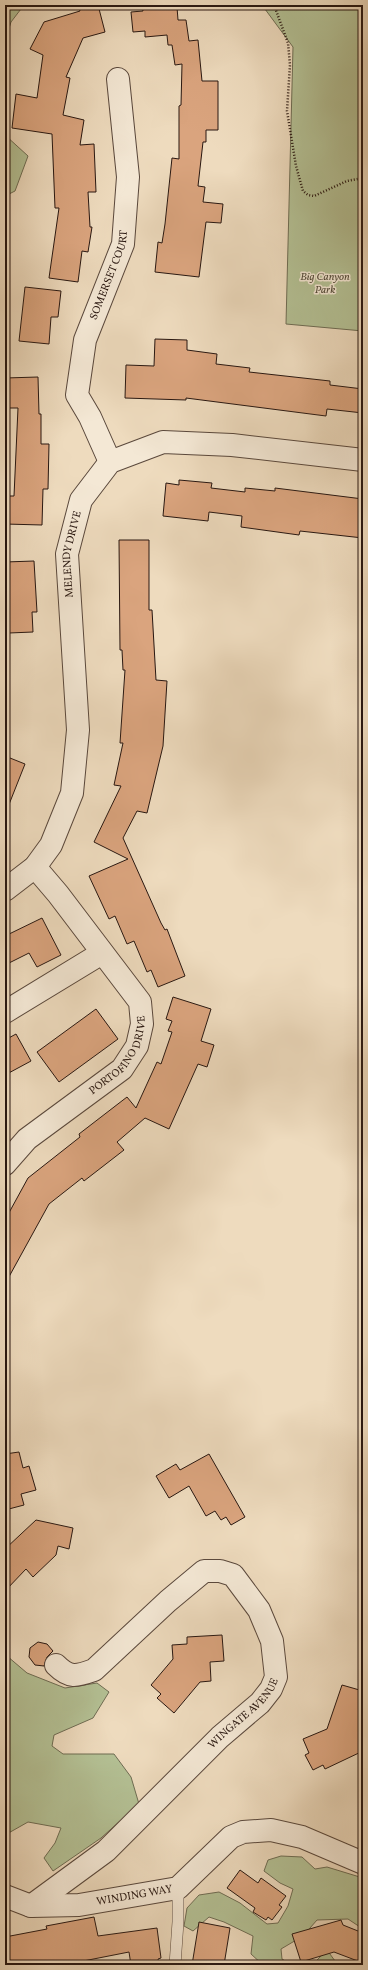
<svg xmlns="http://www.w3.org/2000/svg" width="368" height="1970" font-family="Vollkorn,serif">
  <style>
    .green { fill: #b4c195; stroke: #6e6c53 }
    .building { fill: #daa47e; stroke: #281711 }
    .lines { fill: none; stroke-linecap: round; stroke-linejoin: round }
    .lane-casing { stroke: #5a483c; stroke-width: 12 }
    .street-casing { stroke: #5a483c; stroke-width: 24 }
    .path { stroke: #281711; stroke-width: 2.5; stroke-dasharray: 1 2; stroke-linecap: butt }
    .lane { stroke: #f4e8d5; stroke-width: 11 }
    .street { stroke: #f4e8d5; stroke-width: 22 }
    .labels { text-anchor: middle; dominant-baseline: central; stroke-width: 3; stroke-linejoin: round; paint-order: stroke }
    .street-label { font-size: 11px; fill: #281711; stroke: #f4e8d5 }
    .park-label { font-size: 11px; font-style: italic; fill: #524a39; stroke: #f4e8d5 }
  </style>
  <rect width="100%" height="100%" fill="#eedbbe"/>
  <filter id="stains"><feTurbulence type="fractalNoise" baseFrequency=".005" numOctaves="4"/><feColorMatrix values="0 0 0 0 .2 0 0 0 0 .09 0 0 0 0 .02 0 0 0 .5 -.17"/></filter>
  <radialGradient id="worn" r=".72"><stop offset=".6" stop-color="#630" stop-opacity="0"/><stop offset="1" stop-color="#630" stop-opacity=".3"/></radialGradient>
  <path class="green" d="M 5,5 L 24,5 L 11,22 L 5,41 Z
    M 262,5 L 363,5 L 363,331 L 286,324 L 293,47 Z
    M 5,135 L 28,156 L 15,191 L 5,196 Z
    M 5,1638 L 7,1656 L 27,1673 L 65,1688 L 97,1683 L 109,1692 L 93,1718 L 54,1735 L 52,1746 L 63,1754 L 114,1754 L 131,1777 L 139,1804 L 101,1838 L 53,1871 L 44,1858 L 55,1843 L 61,1828 L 28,1822 L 5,1835 Z
    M 281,1856 L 302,1857 L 315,1869 L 327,1867 L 363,1878 L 363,1929 L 348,1919 L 317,1920 L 303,1936 L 281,1949 L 282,1959 L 292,1965 L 263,1965 L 251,1954 L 253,1936 L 224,1922 L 209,1917 L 193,1931 L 184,1926 L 187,1908 L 199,1895 L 219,1892 L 240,1903 L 267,1924 L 278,1923 L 288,1906 L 293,1889 L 280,1883 L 264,1871 L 268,1860 Z
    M 327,1950 L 338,1965 L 312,1965 Z"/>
  <path class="building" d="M 91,5 L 98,5 L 105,32 L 83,38 L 66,77 L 70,78 L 63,115 L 84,120 L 80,145 L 94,144 L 96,192 L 88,192 L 90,227 L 92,227 L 88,252 L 82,251 L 78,282 L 49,278 L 59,208 L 55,208 L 52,134 L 12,128 L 16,94 L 37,98 L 43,55 L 30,49 L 44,22 L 80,11 L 79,8 Z
    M 142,5 L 167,5 L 167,8 L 177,7 L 178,20 L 186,20 L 189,41 L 198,40 L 202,81 L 218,81 L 218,130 L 206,130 L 206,142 L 203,142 L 198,186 L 205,187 L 203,202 L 223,204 L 221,223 L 206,222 L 199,277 L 155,272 L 158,242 L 162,243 L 165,224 L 172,158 L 179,159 L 179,106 L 181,105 L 182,64 L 175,65 L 172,45 L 168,45 L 167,35 L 145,37 L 145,31 L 133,32 L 131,12 L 143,11 Z
    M 25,287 L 61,291 L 58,317 L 51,317 L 49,344 L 19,341 Z
    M 155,339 L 187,340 L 187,350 L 217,354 L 216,364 L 250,368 L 249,372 L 330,381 L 330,385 L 363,389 L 363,413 L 327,409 L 326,416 L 186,398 L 186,400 L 125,398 L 126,365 L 154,366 Z
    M 38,377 L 39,414 L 41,414 L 41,444 L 49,444 L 48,489 L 43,489 L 42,525 L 5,524 L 5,496 L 14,496 L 18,408 L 5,408 L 5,378 Z
    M 179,480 L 212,483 L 211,488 L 245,492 L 245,488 L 275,491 L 275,488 L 363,499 L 363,538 L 300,531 L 299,535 L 241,527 L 242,516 L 209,512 L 208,521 L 163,516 L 166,483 L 179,485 Z
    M 119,540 L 149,540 L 149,610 L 152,610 L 156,680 L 167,681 L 163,746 L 147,813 L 137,811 L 123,838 L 161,923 L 165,930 L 167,929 L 185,976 L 158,987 L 151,970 L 147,972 L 134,941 L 127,944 L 115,916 L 109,919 L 89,876 L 128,859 L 94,842 L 121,786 L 114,785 L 123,743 L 120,743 L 125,670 L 123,670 L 122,650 L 120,650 Z
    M 34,561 L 37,612 L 32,612 L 33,632 L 9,633 L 8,613 L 5,613 L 5,562 Z
    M 5,756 L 25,764 L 6,812 L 5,812 Z
    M 42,918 L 61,955 L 37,967 L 29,953 L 5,965 L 5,936 Z
    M 173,997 L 211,1009 L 201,1041 L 214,1045 L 207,1067 L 198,1064 L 169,1129 L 145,1118 L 117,1142 L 124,1150 L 84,1181 L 82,1178 L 49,1204 L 5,1284 L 5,1220 L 28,1178 L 80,1137 L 79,1134 L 127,1097 L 136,1108 L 157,1062 L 161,1064 L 172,1032 L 168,1031 L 172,1021 L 166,1019 Z
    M 96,1009 L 118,1039 L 59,1082 L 37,1052 Z
    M 16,1034 L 31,1061 L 5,1075 L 5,1040 Z
    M 19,1452 L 23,1468 L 29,1466 L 36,1490 L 21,1494 L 24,1505 L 5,1510 L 5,1454 Z
    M 209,1454 L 245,1517 L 231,1525 L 226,1517 L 221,1520 L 215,1511 L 206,1516 L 189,1486 L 169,1498 L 156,1476 L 176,1464 L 180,1470 Z
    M 36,1520 L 73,1528 L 69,1549 L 58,1546 L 56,1555 L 33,1577 L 26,1569 L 5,1591 L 5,1549 Z
    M 222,1635 L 224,1661 L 210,1662 L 211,1681 L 200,1682 L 174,1713 L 157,1698 L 161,1694 L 151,1685 L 173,1659 L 172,1645 L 187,1644 L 187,1637 Z
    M 38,1642 L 47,1644 L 53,1651 L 47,1657 L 44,1666 L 35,1665 L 29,1657 L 30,1648 Z
    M 342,1685 L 363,1691 L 363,1702 L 359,1716 L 363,1718 L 363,1751 L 325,1769 L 323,1765 L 313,1770 L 305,1755 L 309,1753 L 303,1739 L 327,1729 Z
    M 240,1870 L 258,1883 L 261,1878 L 286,1896 L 279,1905 L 282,1907 L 272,1920 L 268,1917 L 266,1920 L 253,1912 L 255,1908 L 227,1888 Z
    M 94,1917 L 98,1936 L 157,1928 L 161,1958 L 158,1959 L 159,1965 L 131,1965 L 129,1952 L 63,1965 L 5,1965 L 5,1937 L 47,1929 L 46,1926 Z
    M 341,1920 L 343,1925 L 363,1933 L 363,1963 L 334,1952 L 301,1962 L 292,1934 Z
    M 199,1922 L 230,1928 L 224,1965 L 192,1965 Z"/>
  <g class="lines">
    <g class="lane-casing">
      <path id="lane" d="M 175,1965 L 178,1922 L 178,1888"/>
    </g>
    <g class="street-casing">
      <g id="street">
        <path id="s1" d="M 110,462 L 90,417 L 77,395 L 85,340 L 123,244 L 128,177 L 118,79"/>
        <path id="s2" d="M 5,890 L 35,867 L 51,845 L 72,793 L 78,730 L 67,554 L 81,500 L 110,462 L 163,442 L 232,445 L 363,460"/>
        <path d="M 5,1012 L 102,953"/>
        <path id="s3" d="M 5,1164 L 27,1139 L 122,1069 L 137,1046 L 142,1024 L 140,1002 L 58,894 L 35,867"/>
        <path id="s4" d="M 5,1896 L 31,1906 L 79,1905 L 178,1888 L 231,1837 L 243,1832 L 271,1830 L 302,1837 L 363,1863"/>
        <path id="s5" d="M 31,1906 L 106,1851 L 220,1737 L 260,1703 L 271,1689 L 276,1677 L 272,1641 L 259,1610 L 233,1575 L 220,1571 L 204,1571 L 168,1601 L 94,1670 C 77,1676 70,1679 56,1665"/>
      </g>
    </g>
    <path class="path" d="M 274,5 L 288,43 L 290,65 L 287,111 L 296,166 L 303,191 L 308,195 L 314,196 L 347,181 L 363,178"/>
    <use href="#lane" class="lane"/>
    <use href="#street" class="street"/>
  </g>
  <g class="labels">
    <g class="street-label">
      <text stroke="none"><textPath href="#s1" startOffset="200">SOMERSET COURT</textPath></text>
      <text stroke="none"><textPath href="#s2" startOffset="361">MELENDY DRIVE</textPath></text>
      <text stroke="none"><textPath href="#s3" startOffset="161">PORTOFINO DRIVE</textPath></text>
      <text stroke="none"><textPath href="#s5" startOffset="288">WINGATE AVENUE</textPath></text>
      <text stroke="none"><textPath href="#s4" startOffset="132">WINDING WAY</textPath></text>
    </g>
    <g class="park-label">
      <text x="325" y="277">Big Canyon<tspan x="325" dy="13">Park</tspan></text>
    </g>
  </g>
  <rect width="368" height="1970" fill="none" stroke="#eedbbe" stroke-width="20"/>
  <rect x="6" y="6" width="356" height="1958" fill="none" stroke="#281711" stroke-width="2"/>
  <rect x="10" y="10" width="348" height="1950" fill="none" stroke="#281711"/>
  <rect width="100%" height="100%" filter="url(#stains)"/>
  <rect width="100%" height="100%" fill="url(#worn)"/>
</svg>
